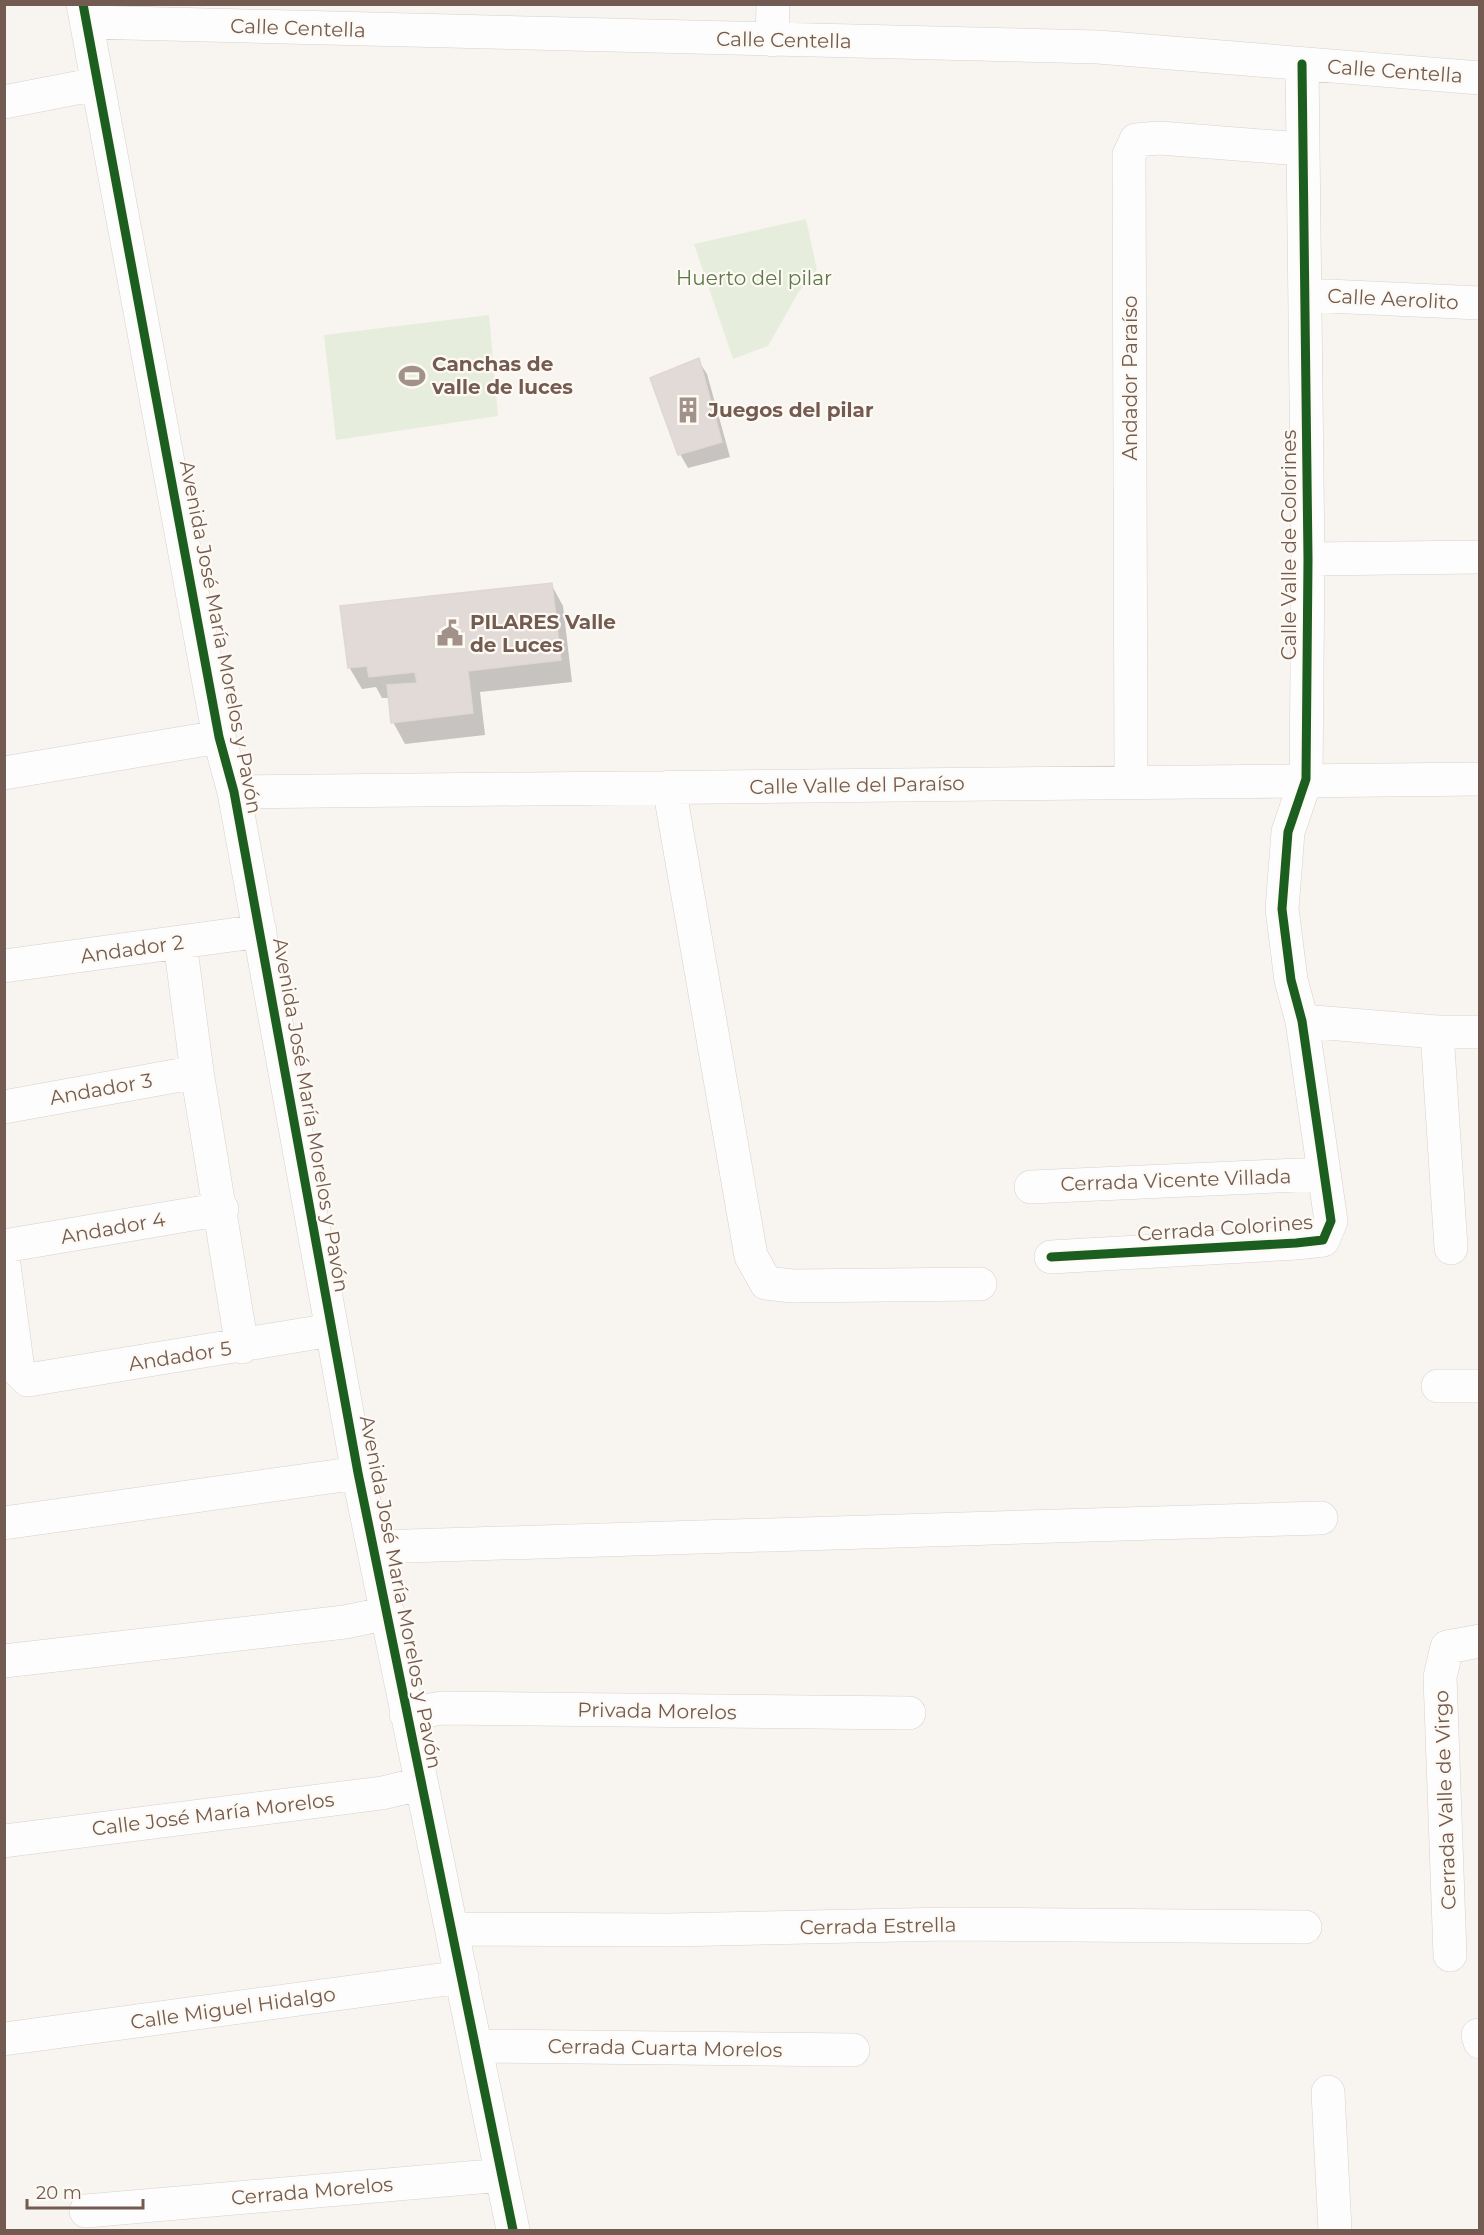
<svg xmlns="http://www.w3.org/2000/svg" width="1484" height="2235" font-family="Montserrat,sans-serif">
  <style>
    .green { fill: #e7eddc }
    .shadow { fill: #0003 }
    .building { fill: #e1dad6; stroke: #e0d7d3; stroke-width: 1.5 }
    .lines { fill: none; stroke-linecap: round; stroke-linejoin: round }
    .minor-casing { stroke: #d7d1ce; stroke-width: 34 }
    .minor { stroke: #fefdfd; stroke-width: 33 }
    .cycleway-casing { stroke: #fdf9f3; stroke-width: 13 }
    .cycleway { stroke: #1b5e20; stroke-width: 9 }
    .labels { text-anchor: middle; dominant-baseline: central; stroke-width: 4.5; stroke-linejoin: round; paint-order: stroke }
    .street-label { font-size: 20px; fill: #745b52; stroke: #fdf9f3 }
    .park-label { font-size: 20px; fill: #5c784b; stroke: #fdf9f3 }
    .poi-label { font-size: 20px; font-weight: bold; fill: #745b52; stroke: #fdf9f3; text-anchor: start }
  </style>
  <rect width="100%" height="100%" fill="#f8f4f0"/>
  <path class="green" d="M 806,219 L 817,270 L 798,293 L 768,346 L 733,359 L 694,244 Z
    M 489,315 L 498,416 L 336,440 L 324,335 Z"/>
  <path class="shadow" d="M 698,360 L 707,374 L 730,457 L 688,468 L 680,454 Z
    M 551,584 L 563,606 L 572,682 L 480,692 L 485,735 L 405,744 L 393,722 L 390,698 L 382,698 L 376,687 L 362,689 L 349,667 Z"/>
  <path class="building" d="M 699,358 L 722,442 L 678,455 L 650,378 Z
    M 552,583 L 561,660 L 468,671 L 473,713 L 391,723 L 387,685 L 417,683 L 415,672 L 369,677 L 367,666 L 348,668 L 340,606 Z"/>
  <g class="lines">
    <g class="minor-casing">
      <path id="minor" d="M 83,4 L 219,737 L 234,792 L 358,1473 L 513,2230
        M 87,22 L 1098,47 L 1480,78
        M 772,40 L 773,4
        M 4,102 L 97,84
        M 1306,295 L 1480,303
        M 1308,559 L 1480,557
        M 4,773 L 219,737
        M 1131,783 L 1129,155 L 1136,140 L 1159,138 L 1301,149
        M 669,787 L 751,1256 L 766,1283 L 792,1286 L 980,1284
        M 234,792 L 1480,779
        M 180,942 L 197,1072 L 242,1347
        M 4,966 L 260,931
        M 1302,1021 L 1437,1032 L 1480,1032
        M 1437,1032 L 1451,1248
        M 4,1107 L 197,1072
        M 1031,1187 L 1322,1174
        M 4,1246 L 222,1209
        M 1051,1257 L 1296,1243 L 1323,1240 L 1331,1221 L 1302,1021 L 1291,980 L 1282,909 L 1288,832 L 1306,779 L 1308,559 L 1302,64
        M 4,1265 L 18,1370 L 28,1380 L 331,1330
        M 1438,1386 L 1480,1386
        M 4,1523 L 358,1473
        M 375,1547 L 1321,1518
        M 4,1661 L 345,1622 L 388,1613
        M 406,1714 L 442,1708 L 909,1713
        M 4,1841 L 382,1793 L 420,1784
        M 452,1929 L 671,1930 L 949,1924 L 1305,1927
        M 1450,1955 L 1440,1677 L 1447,1647 L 1480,1641
        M 1478,2035 L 1480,2042
        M 4,2039 L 462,1977
        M 476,2046 L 853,2050
        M 1328,2092 L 1335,2230
        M 86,2211 L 502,2175"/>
    </g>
    <use href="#minor" class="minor"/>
    <g class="cycleway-casing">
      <path id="cycleway" d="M 83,4 L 219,737 L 234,792 L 358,1473 L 513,2230
        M 1051,1257 L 1296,1243 L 1323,1240 L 1331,1221 L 1302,1021 L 1291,980 L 1282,909 L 1288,832 L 1306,779 L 1308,559 L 1302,64"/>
    </g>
    <use href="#cycleway" class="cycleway"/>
  </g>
  <defs>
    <g id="stadium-bare" transform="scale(2.07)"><path d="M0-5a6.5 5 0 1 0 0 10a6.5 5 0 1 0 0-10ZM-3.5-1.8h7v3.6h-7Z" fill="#a29189" stroke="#fdf9f3" stroke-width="2.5" paint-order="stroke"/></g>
    <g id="building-bare" transform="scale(2.07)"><path d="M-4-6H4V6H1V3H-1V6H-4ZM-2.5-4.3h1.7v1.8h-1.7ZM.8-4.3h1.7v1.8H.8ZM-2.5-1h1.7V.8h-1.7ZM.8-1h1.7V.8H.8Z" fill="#a29189" stroke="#fdf9f3" stroke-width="2.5" paint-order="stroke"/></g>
    <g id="civic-bare" transform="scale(2.07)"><path d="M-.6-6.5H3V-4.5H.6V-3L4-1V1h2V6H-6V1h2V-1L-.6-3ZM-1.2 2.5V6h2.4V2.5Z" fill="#a29189" stroke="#fdf9f3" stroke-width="2.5" paint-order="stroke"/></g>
  </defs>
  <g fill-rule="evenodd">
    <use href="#stadium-bare" x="412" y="376"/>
    <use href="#building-bare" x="688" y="410"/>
    <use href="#civic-bare" x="450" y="633"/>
  </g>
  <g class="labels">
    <g class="street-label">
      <text transform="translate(298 28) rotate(2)">Calle Centella</text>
      <text transform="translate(784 40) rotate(1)">Calle Centella</text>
      <text transform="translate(1395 71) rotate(4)">Calle Centella</text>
      <text transform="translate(1393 299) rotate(3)">Calle Aerolito</text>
      <text transform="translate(1130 378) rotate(-90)">Andador Paraíso</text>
      <text transform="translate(1289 545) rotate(-90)">Calle Valle de Colorines</text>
      <text transform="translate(221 637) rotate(79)">Avenida José María Morelos y Pavón</text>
      <text transform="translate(857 785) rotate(-1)">Calle Valle del Paraíso</text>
      <text transform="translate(132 949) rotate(-8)">Andador 2</text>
      <text transform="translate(101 1089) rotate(-10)">Andador 3</text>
      <text transform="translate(311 1115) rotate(80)">Avenida José María Morelos y Pavón</text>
      <text transform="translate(1176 1180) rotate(-2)">Cerrada Vicente Villada</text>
      <text transform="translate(113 1228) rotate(-10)">Andador 4</text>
      <text transform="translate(1225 1228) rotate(-4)">Cerrada Colorines</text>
      <text transform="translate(180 1356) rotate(-9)">Andador 5</text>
      <text transform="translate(401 1592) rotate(79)">Avenida José María Morelos y Pavón</text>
      <text transform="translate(657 1711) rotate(1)">Privada Morelos</text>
      <text transform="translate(1445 1800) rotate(-92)">Cerrada Valle de Virgo</text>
      <text transform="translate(213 1814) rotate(-7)">Calle José María Morelos</text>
      <text transform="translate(878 1926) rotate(-1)">Cerrada Estrella</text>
      <text transform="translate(233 2008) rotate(-8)">Calle Miguel Hidalgo</text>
      <text transform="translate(665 2048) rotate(1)">Cerrada Cuarta Morelos</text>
      <text transform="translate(312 2191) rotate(-5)">Cerrada Morelos</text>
    </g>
    <g class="park-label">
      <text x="754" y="278">Huerto del pilar</text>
    </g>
    <g class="poi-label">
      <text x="432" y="364">Canchas de<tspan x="432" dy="23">valle de luces</tspan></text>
      <text x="708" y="410">Juegos del pilar</text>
      <text x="470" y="622">PILARES Valle<tspan x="470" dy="23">de Luces</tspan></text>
    </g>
  </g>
  <rect width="1484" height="2235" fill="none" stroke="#745b52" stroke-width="12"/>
  <path d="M27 2199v9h116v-9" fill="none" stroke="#745b52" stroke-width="3"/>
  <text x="36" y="2199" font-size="18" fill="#745b52" stroke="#fdf9f3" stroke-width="4.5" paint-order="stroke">20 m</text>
</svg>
